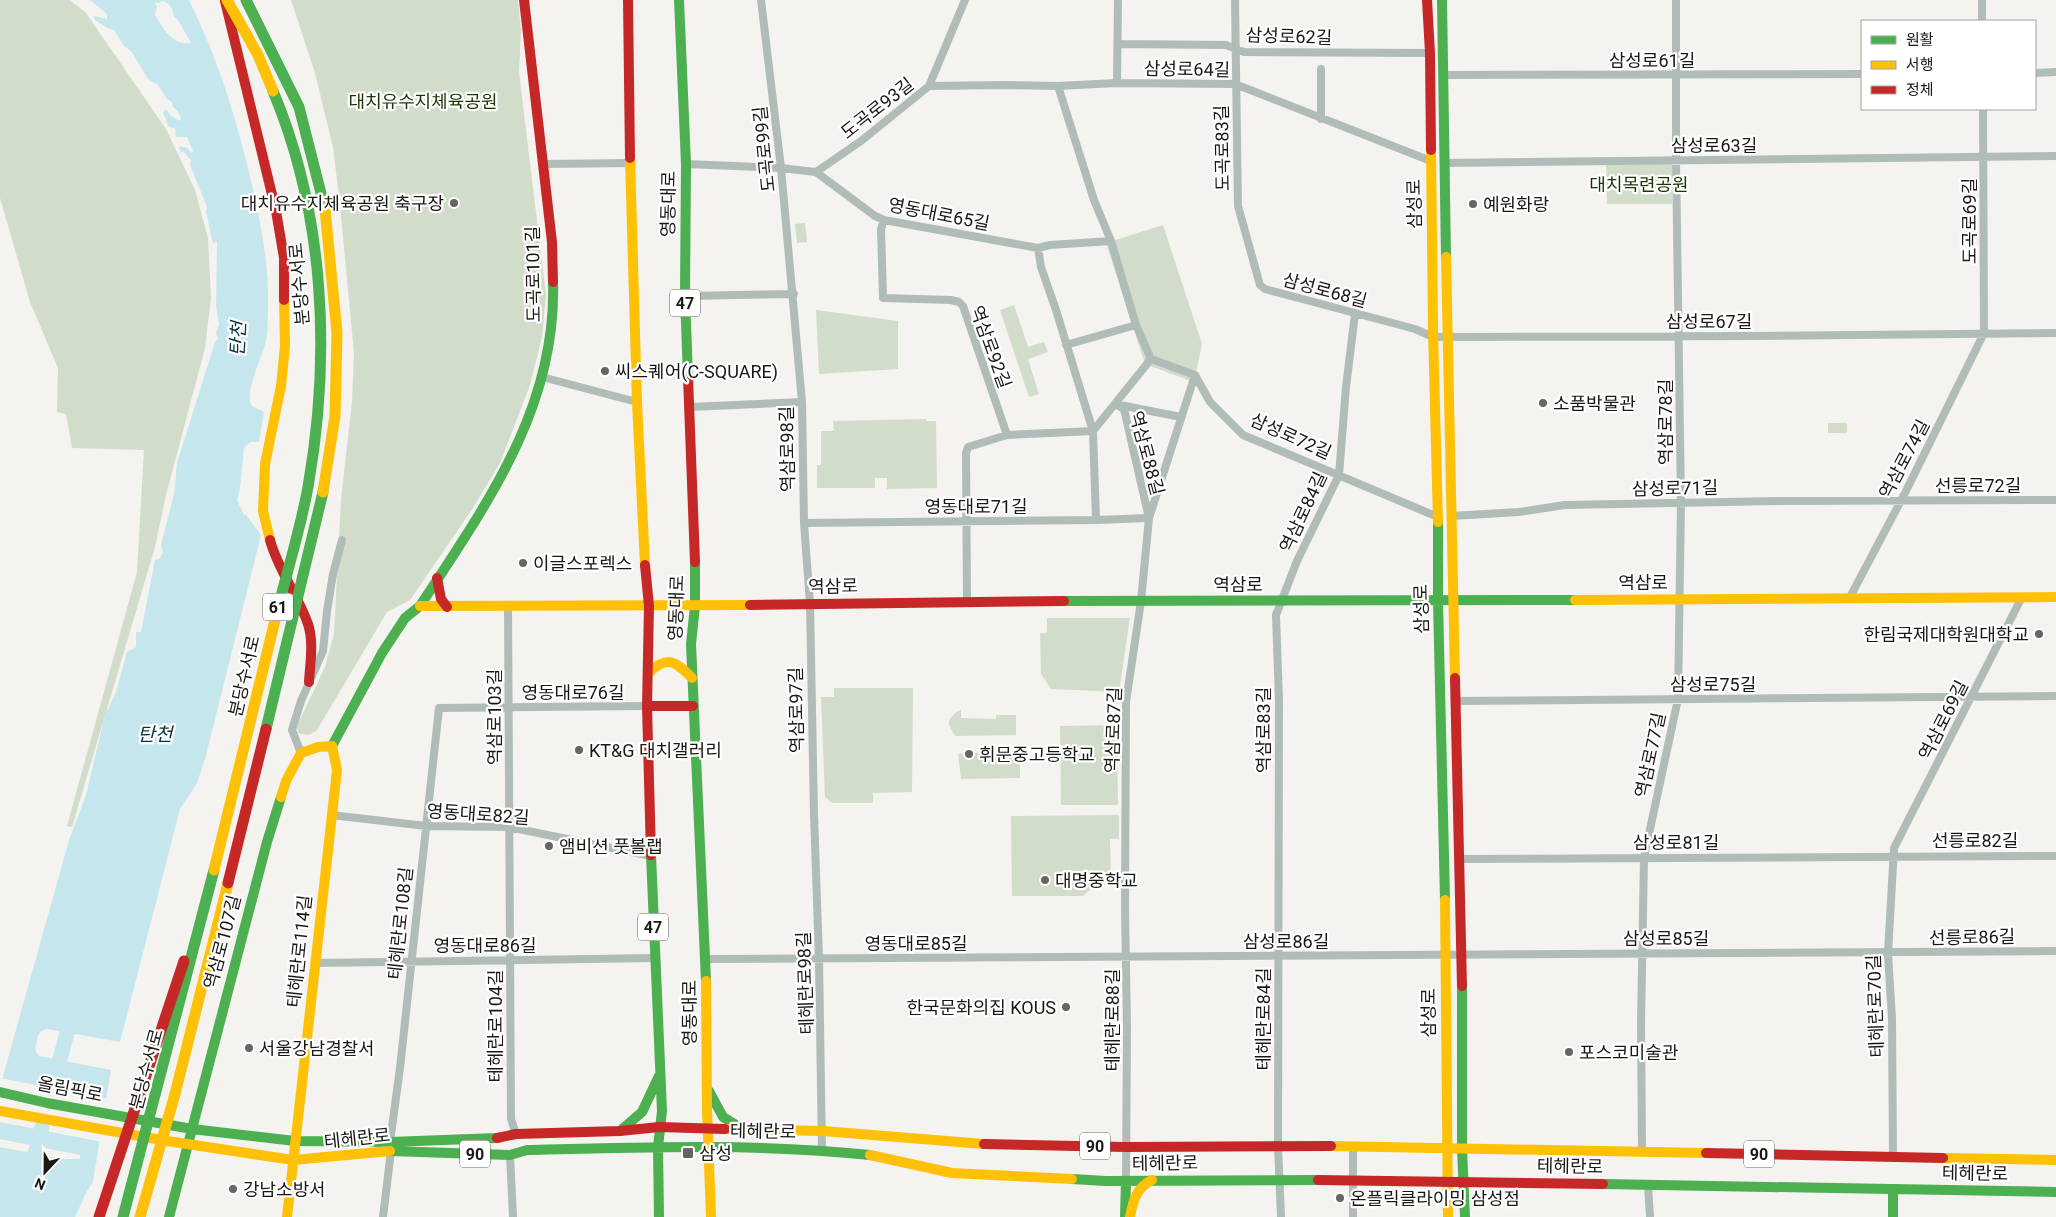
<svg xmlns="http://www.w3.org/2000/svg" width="2056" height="1217" font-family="Roboto,'Noto Sans KR',sans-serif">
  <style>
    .green { fill: #d2dcca }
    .water { fill: #c6e6ee; fill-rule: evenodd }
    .pier { fill: #f4f3ef }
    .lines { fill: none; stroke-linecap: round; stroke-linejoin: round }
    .river { stroke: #c6e6ee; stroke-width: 15 }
    .street { stroke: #b0bcb7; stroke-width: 8 }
    .fast { stroke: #4caf50; stroke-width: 10 }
    .slow { stroke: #ffc107; stroke-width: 10 }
    .jam { stroke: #c62828; stroke-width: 10 }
    .fast-bridge { stroke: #4caf50; stroke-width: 11 }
    .slow-bridge { stroke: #ffc107; stroke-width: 11 }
    .jam-bridge { stroke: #c62828; stroke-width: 11 }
    .poi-dot { fill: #666561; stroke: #fff; stroke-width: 2 }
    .labels { text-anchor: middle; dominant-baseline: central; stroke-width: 4.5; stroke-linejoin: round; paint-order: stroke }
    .shield { fill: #fff; stroke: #5e5d5b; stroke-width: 1 }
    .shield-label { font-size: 16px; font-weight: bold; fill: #191815 }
    .street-label { font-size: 18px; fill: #191815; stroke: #fff }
    .park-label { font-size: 18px; fill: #1a3605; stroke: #fff }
    .poi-label { font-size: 18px; fill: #191815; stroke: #fff; text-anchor: start }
    .water-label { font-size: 19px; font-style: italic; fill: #06343d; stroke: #fff }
  </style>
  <rect width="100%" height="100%" fill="#f4f3ef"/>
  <path class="green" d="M 0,0 L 70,0 L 86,13 L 166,129 L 195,190 L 208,238 L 211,298 L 205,348 L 166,495 L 155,547 L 72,827 L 67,826 L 137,572 L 144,450 L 72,448 L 66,414 L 57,412 L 58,368 L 30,302 L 0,198 Z
    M 291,0 L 518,0 L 521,30 L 519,72 L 546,295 L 542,337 L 530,385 L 500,463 L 473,508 L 410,600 L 387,612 L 317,730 L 309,735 L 298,733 L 297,726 L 325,667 L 334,634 L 341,499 L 352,402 L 354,353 L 340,205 L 333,147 L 315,73 Z
    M 1606,164 L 1672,164 L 1672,204 L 1607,204 Z
    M 805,223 L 807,242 L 797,243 L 795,224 Z
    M 1163,225 L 1202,344 L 1194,382 L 1145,364 L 1106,243 Z
    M 1014,305 L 1028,347 L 1044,342 L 1048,352 L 1028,359 L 1039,394 L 1029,397 L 1000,310 Z
    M 816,310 L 898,321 L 898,369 L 819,374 Z
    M 926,419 L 926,421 L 936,421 L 937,488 L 887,489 L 887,478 L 875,478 L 875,488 L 817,488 L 817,465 L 821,465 L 821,431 L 834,431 L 833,421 Z
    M 1828,423 L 1847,423 L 1847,433 L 1828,433 Z
    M 1047,618 L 1130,618 L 1119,692 L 1051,689 L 1041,674 L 1040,633 L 1047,633 Z
    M 834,688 L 913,688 L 912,792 L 873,793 L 873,803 L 832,803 L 825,797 L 821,697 L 834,697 Z
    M 961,710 L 961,718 L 996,719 L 996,715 L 1016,715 L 1016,735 L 955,736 L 949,725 L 949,720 L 956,712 Z
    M 1117,725 L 1118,805 L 1061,805 L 1060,726 Z
    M 1020,751 L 1020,778 L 961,779 L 958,754 Z
    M 1119,815 L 1119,839 L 1110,839 L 1111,882 L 1097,883 L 1083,896 L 1012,896 L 1011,816 Z"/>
  <path class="water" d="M 90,0 L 189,0 C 217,57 234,111 249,172 C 259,215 269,259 268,303 C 268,315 268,329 266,341 C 263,355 243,395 252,406 L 264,412 L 259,442 L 250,442 L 244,448 L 240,489 L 237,500 L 244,515 L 246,515 L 261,535 L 205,759 L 197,783 L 180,809 L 120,1042 L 47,1029 L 41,1031 L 38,1035 L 35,1050 L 39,1056 L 111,1070 L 93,1182 L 86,1193 L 75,1217 L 0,1217 L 0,1147 L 64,1159 L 80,1159 L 80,1155 L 0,1139 L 0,1087 L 69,840 L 86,795 L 105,715 L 116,692 L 127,652 L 136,647 L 136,632 L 141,632 L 155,560 L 159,559 L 163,553 L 161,545 L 174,494 L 177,463 L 215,342 L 218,338 L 216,333 L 219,324 L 216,306 L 217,241 L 213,244 L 206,212 L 207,207 L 190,165 L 191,160 L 183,151 L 181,153 L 179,148 L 181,146 L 188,148 L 191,153 L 193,151 L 187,137 L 176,137 L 175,128 L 169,127 L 163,113 L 165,110 L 167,110 L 170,115 L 179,121 L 181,119 L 178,111 L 173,107 L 172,102 L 167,99 L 158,85 L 148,79 L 131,51 L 124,46 L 114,30 L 107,28 L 95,20 L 94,16 L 107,19 L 107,14 ZM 161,1 C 170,1 173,10 174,17 L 178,20 L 191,43 C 173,46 163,29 155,15 L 157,7 L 155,2 L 159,3 Z"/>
  <path class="pier" d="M 0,1078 L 109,1099 L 102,1142 L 0,1122 Z"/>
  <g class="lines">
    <path class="river" d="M 55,1078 L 72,1014
      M 30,1172 L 42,1127"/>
    <path class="street" d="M 761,0 L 781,168 L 802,402 L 804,523 L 810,604 L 814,815 L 819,959 L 822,1150
      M 1235,0 L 1238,206 L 1260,285 L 1265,289 L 1415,329 L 1433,337 L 1756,336 L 2056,333
      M 1982,0 L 1982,21
      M 1118,44 L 1226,45 L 1244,52 L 1430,53
      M 2035,73 L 2056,72
      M 1443,75 L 1862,74
      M 1117,83 L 1118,0
      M 929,86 L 1005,85 L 1058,86 L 1117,83 L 1235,84 L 1431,161
      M 1058,86 L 1094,200 L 1111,241 L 1136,325 L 1151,359 L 1195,375 L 1210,402 L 1243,435 L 1438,517
      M 1321,119 L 1321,69
      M 1444,163 L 2056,156
      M 544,164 L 630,163
      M 686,164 L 781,168 L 816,172 L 875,216 L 884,220 L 1038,248 L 1050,245 L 1111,241
      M 816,172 L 861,141 L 929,86 L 965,0
      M 884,220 L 881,229 L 883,298 L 951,300 L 959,302 L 963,306 L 1007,435
      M 1038,248 L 1041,267 L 1056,310 L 1093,431 L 1096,520
      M 685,296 L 794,294
      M 1066,345 L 1136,325
      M 542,377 L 637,402
      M 1120,405 L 1181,417
      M 690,407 L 802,402
      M 1451,516 L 1519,512 L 1565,505 L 1778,501 L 2056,500
      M 804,523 L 1096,520 L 1149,518 L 1124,409 L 1115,404
      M 1849,599 L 1905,493 L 1984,333 L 1983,109
      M 967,602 L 966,453 L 968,447 L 1007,435 L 1093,431 L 1151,359
      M 508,606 L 511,1119 L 516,1134
      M 1455,701 L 2056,696
      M 301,753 L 292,730 L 301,701 L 323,651 L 327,611 L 333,574 L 342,540
      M 331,815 L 426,826 L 508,827 L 651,856
      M 1459,859 L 2056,856
      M 706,959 L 2056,951
      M 315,963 L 655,958
      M 390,1142 L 400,1068 L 439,708 L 647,706
      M 1642,1152 L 1641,1023 L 1644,857 L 1678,699 L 1681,503 L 1676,160 L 1676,0
      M 510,1155 L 513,1217
      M 1893,1156 L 1892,1019 L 1888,953 L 1894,848 L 2022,597
      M 1126,1181 L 1127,1027 L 1125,908 L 1126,702 L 1141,601 L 1149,518 L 1195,375
      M 1648,1185 L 1650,1217
      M 383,1217 L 391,1151
      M 1281,1217 L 1278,1146 L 1279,701 L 1276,615 L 1297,561 L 1339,475 L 1346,387 L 1355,314
      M 1353,1217 L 1353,1146"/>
    <path class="fast" d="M 679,0 L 686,164 L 685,296 L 688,377
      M 1442,0 L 1446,257
      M 1438,522 L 1438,601 L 1445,900
      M 695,562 L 695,606 L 691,644 L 706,981
      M 1064,601 L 1575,600
      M 332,746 L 382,653 L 405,618 L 420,606 C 486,505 557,408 553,282
      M 651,855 L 662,1111 L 658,1147 L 659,1217
      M 1462,986 L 1462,1149 L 1465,1217
      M 709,1091 L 723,1117 L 744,1130
      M 0,1092 L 47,1103 L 192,1129 L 295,1141 L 390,1142 L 497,1138
      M 620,1131 L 642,1112 L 659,1076
      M 390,1151 L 510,1155 L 527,1150 C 641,1147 756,1143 870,1155
      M 1072,1179 L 1106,1181 L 1318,1180
      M 1603,1184 L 2056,1192
      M 1893,1189 L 1893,1217
      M 169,1217 L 267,842 L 281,797
      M 1125,1217 L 1126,1181"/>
    <path class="slow" d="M 1431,150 L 1433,330 L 1438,522
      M 630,158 L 637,402 L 645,565
      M 1446,257 L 1455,678
      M 270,540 L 263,511 L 265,464 L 281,386 L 285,346 L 284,300
      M 1575,600 L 2056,597
      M 420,606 L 750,605
      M 648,673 C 668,655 675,661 692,678
      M 281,797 L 286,781 L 301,753 L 318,747 L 332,746
      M 1445,900 L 1448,1217
      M 706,981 L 707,1110 L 711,1217
      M 0,1111 L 167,1141 L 293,1160 L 390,1151
      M 725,1129 L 823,1131 L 984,1144
      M 1331,1146 L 1706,1153
      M 870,1155 L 952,1173 L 1072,1179
      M 1943,1158 L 2056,1160
      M 287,1217 L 337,770 L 332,746
      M 1130,1217 C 1133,1201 1136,1188 1152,1180"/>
    <path class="jam" d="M 524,0 L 552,242 L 553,282
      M 628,0 L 630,158
      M 1427,0 L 1430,53 L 1431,150
      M 225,1 L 276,211 L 284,258 L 284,300
      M 688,377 L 695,562
      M 270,540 C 278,570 298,595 308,624 C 314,642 310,664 309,682
      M 645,565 L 649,606 L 647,706 L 651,855
      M 437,578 L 441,599 L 447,607
      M 750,605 L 1064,601
      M 1455,678 L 1462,986
      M 647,706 L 693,706
      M 497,1138 L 516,1134 L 620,1131 L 659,1127 L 725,1129
      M 984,1144 L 1125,1147 L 1331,1146
      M 1706,1153 L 1943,1158
      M 1318,1180 L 1603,1184"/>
    <path class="fast-bridge" d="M 246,0 L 299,107 L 325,209
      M 273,91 C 325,215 331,356 308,487 C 301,526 289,565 279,604
      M 266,729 L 323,492
      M 123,1217 L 214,870"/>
    <path class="slow-bridge" d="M 227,0 L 258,55 L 273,91
      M 323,492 L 335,416 L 337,333 L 325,209
      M 214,870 L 279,604
      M 140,1217 L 175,1094 L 228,883"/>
    <path class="jam-bridge" d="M 228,883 L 266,729
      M 99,1217 L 184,961"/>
  </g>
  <g class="poi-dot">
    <circle cx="454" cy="203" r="5"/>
    <circle cx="1473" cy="204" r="5"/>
    <circle cx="605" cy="371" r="5"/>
    <circle cx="1543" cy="403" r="5"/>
    <circle cx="523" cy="563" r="5"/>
    <circle cx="2039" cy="634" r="5"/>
    <circle cx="579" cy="750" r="5"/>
    <circle cx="969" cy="754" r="5"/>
    <circle cx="549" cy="846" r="5"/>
    <circle cx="1045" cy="880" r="5"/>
    <circle cx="1066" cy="1007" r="5"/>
    <circle cx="249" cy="1048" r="5"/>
    <circle cx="1569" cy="1052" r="5"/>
    <rect x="682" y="1147" width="12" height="12" rx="2.5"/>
    <circle cx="233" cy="1189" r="5"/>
    <circle cx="1340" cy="1198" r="5"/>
  </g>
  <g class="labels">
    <g class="shield">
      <rect x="670" y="289.5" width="30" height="27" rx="4"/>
      <rect x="263" y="593.5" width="30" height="27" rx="4"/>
      <rect x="638" y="913.5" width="30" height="27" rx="4"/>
      <rect x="1080" y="1132.5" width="30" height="27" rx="4"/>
      <rect x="460" y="1140.5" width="30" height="27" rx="4"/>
      <rect x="1744" y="1140.5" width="30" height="27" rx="4"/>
    </g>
    <g class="shield-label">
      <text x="685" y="303">47</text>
      <text x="278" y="607">61</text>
      <text x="653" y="927">47</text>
      <text x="1095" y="1146">90</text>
      <text x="475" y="1154">90</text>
      <text x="1759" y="1154">90</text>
    </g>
    <g class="street-label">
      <text transform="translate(1289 36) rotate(2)">삼성로62길</text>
      <text x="1652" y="60">삼성로61길</text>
      <text transform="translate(1187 69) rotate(1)">삼성로64길</text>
      <text transform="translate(877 108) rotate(-38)">도곡로93길</text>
      <text x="1714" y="145">삼성로63길</text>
      <text transform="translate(1222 148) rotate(-91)">도곡로83길</text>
      <text transform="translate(764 149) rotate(-96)">도곡로99길</text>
      <text transform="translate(668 204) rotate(-89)">영동대로</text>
      <text transform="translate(1414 204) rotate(-91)">삼성로</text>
      <text transform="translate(939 214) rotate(11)">영동대로65길</text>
      <text transform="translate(1969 221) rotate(-90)">도곡로69길</text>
      <text transform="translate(533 274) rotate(-91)">도곡로101길</text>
      <text transform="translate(299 284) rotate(-95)">분당수서로</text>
      <text transform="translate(1325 290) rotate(15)">삼성로68길</text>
      <text x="1709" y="321">삼성로67길</text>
      <text transform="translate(991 347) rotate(70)">역삼로92길</text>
      <text transform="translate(1665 422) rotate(-90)">역삼로78길</text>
      <text transform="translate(1291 436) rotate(24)">삼성로72길</text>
      <text transform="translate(787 449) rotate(-91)">역삼로98길</text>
      <text transform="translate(1147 453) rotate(75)">역삼로88길</text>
      <text transform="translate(1904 459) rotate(-62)">역삼로74길</text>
      <text x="1978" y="485">선릉로72길</text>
      <text transform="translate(1675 488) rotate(-1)">삼성로71길</text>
      <text x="976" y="506">영동대로71길</text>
      <text transform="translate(1303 512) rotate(-65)">역삼로84길</text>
      <text x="1643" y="582">역삼로</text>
      <text x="1238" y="584">역삼로</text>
      <text transform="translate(833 586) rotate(-1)">역삼로</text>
      <text transform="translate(676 608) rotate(-88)">영동대로</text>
      <text transform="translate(1421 609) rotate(-91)">삼성로</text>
      <text transform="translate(244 676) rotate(-77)">분당수서로</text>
      <text x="1713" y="684">삼성로75길</text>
      <text x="573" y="692">영동대로76길</text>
      <text transform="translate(796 710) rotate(-91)">역삼로97길</text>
      <text transform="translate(494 717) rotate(-90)">역삼로103길</text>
      <text transform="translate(1943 720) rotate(-63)">역삼로69길</text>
      <text transform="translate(1113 730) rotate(-88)">역삼로87길</text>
      <text transform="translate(1263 730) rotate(-90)">역삼로83길</text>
      <text transform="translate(1650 755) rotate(-78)">역삼로77길</text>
      <text transform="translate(478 814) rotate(4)">영동대로82길</text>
      <text x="1975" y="840">선릉로82길</text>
      <text x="1676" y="842">삼성로81길</text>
      <text transform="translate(400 923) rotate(-84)">테헤란로108길</text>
      <text transform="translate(1972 937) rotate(-1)">선릉로86길</text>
      <text x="1666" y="938">삼성로85길</text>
      <text x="1286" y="941">삼성로86길</text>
      <text transform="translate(222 942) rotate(-75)">역삼로107길</text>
      <text x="916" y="943">영동대로85길</text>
      <text x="485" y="945">영동대로86길</text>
      <text transform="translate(299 951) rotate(-84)">테헤란로114길</text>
      <text transform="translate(805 983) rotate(-92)">테헤란로98길</text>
      <text transform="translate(1875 1006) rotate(-92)">테헤란로70길</text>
      <text transform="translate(689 1013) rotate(-90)">영동대로</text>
      <text transform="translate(1428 1013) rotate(-90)">삼성로</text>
      <text transform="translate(1263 1019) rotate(-90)">테헤란로84길</text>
      <text transform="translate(1112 1020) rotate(-90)">테헤란로88길</text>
      <text transform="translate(495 1026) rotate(-90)">테헤란로104길</text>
      <text transform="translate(146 1069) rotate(-75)">분당수서로</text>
      <text transform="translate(70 1089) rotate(11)">올림픽로</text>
      <text transform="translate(763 1131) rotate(1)">테헤란로</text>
      <text transform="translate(357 1138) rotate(-6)">테헤란로</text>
      <text transform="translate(1165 1163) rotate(-1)">테헤란로</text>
      <text transform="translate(1570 1166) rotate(1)">테헤란로</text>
      <text transform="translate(1975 1173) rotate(1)">테헤란로</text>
    </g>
    <g class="park-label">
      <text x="423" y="101">대치유수지체육공원</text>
      <text x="1639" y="184">대치목련공원</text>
    </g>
    <g class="poi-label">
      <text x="444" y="203" text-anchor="end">대치유수지체육공원 축구장</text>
      <text x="1483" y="204">예원화랑</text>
      <text x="615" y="371">씨스퀘어(C-SQUARE)</text>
      <text x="1553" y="403">소품박물관</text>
      <text x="533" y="563">이글스포렉스</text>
      <text x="2029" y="634" text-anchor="end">한림국제대학원대학교</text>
      <text x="589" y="750">KT&amp;G 대치갤러리</text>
      <text x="979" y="754">휘문중고등학교</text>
      <text x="559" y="846">앰비션 풋볼랩</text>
      <text x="1055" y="880">대명중학교</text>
      <text x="1056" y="1007" text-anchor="end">한국문화의집 KOUS</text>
      <text x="259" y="1048">서울강남경찰서</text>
      <text x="1579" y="1052">포스코미술관</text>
      <text x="699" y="1153">삼성</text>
      <text x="243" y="1189">강남소방서</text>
      <text x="1350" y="1198">온플릭클라이밍 삼성점</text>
    </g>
    <g class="water-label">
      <text transform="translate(238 339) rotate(-87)">탄천</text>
      <text x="155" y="734">탄천</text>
    </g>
  </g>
  <rect x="1861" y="20" width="175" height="90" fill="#ffffff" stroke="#a3a3a1"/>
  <rect x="1871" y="36" width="25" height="8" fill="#4caf50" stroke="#a3a3a1"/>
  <text x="1906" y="45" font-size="15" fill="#191815">원활</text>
  <rect x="1871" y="61" width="25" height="8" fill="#ffc107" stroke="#a3a3a1"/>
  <text x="1906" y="70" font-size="15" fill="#191815">서행</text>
  <rect x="1871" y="86" width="25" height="8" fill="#c62828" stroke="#a3a3a1"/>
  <text x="1906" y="95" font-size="15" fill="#191815">정체</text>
  <g transform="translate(45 1172) rotate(202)" stroke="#ffffff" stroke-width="4" paint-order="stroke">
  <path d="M0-4L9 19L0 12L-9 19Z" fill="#191815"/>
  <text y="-8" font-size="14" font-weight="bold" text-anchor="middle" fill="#191815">N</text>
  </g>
</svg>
